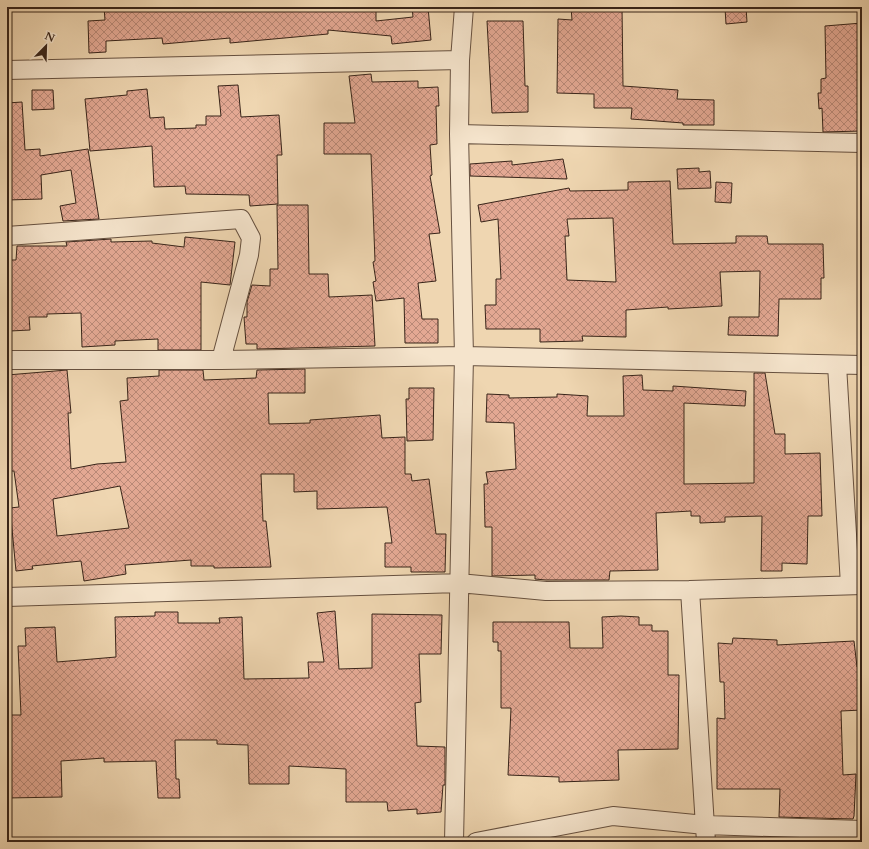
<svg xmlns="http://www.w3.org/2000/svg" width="869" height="849" font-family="Cardo,serif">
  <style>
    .building { fill: url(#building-cross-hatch); stroke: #382419; fill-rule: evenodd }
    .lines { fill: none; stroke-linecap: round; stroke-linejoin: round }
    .minor-casing { stroke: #66503f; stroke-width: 20 }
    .minor { stroke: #f5e4cc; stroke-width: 18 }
  </style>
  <defs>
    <pattern id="building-cross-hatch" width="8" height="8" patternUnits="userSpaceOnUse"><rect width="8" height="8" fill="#e3a893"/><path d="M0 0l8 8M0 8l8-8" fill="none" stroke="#b98977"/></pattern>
  </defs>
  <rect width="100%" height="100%" fill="#efd6b1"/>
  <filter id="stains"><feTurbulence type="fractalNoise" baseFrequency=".005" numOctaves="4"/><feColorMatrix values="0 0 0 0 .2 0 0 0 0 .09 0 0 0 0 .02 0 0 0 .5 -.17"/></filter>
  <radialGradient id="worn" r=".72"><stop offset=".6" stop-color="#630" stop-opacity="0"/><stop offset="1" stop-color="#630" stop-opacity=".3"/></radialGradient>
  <path class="building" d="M 104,7 L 376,7 L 376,21 L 413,17 L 412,7 L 428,7 L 431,40 L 392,44 L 391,36 L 328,30 L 328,34 L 230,43 L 230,38 L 163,44 L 162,38 L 106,41 L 106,52 L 89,53 L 88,21 L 105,20 Z
    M 571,7 L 622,7 L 623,86 L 678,90 L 677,99 L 714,100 L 714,125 L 683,125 L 683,123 L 631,119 L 632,108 L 594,108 L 594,94 L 557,93 L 558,19 L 572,20 Z
    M 746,7 L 747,22 L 726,24 L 725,8 Z
    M 487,21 L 523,21 L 525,86 L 528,86 L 528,112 L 492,113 Z
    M 862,23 L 862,131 L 823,132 L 822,108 L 819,109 L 818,93 L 821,93 L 821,79 L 826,78 L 825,26 Z
    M 371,74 L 372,82 L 418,81 L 418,88 L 438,87 L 439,106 L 436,106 L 437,144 L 430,145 L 432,175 L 430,176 L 440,233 L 429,234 L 436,281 L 418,283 L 422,319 L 438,319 L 438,343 L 405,343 L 404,298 L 376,301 L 373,282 L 376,281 L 373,262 L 375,261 L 371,154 L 324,154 L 324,123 L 355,123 L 349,76 Z
    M 238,85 L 241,117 L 279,115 L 282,155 L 277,155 L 278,204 L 250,206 L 249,195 L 186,194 L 185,186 L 154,187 L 152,146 L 90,151 L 85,99 L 127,95 L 127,91 L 147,89 L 150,118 L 164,117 L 165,129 L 196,128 L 196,125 L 206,125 L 206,116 L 221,116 L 218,86 Z
    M 32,90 L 53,90 L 54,109 L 32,110 Z
    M 22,102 L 25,150 L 40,149 L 40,156 L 88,149 L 99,219 L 63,221 L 60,206 L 76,203 L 71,170 L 41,175 L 42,199 L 7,200 L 7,103 Z
    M 563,159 L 567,179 L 470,176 L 470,164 L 512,161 L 512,165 Z
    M 699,168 L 699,172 L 710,171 L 711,188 L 678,189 L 677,169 Z
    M 670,181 L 673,244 L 736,243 L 736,236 L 767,236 L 768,244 L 823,244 L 824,278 L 821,278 L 821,299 L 779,299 L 778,336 L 728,335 L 729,317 L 759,317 L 760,271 L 720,272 L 722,306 L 668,309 L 668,307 L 626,310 L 626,337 L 582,336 L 583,341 L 540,342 L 540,329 L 486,329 L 485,305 L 496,305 L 496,279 L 501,279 L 498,219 L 481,222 L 478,205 L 569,188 L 570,191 L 628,190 L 628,182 ZM 613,218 L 616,282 L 567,280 L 565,236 L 569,236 L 567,219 Z
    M 716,182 L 732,183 L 731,203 L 715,202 Z
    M 277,205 L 308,205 L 309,274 L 328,274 L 329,297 L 372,295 L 375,346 L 257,349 L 257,344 L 246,344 L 244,317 L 247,317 L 247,302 L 252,285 L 270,286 L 270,269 L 278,269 Z
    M 185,237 L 235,242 L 230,285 L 201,282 L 201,350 L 158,350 L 158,339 L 115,341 L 115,345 L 82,347 L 81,313 L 47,314 L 47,317 L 29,317 L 30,330 L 10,331 L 10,319 L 7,319 L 7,260 L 16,260 L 17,246 L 67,246 L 66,242 L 111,239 L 111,242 L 152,241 L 152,243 L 184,247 Z
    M 305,369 L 305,393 L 268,393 L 269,424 L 310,423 L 310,420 L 380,415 L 382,438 L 405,437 L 405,474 L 411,474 L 412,481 L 429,479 L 436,534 L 446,534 L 445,572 L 411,572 L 411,567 L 385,567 L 385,543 L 392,543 L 387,507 L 317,509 L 317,491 L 294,492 L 294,474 L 261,474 L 263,521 L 266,521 L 271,567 L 214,568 L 214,566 L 191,566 L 191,560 L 125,565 L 126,574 L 84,581 L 81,561 L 32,566 L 33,569 L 16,571 L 10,508 L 19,507 L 14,471 L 7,471 L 7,375 L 67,370 L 71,413 L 68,413 L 71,469 L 97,464 L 126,462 L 120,401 L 128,400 L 127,378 L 159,376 L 159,370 L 203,370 L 204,380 L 256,378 L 257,370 ZM 120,486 L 129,528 L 57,536 L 53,499 Z
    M 754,373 L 765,373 L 775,434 L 785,434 L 785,454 L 820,453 L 822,516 L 808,516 L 807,564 L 782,563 L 782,571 L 761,571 L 762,516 L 725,517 L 725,522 L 700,523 L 700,516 L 691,516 L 691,511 L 656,513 L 658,570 L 610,571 L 609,580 L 546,580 L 535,579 L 535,575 L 492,576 L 492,527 L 485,527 L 484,484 L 488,484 L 486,472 L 516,469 L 514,423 L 486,422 L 487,394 L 509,395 L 509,398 L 557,397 L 557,394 L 588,396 L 587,416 L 624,416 L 623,376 L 642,375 L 643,390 L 673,391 L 673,386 L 746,391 L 745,406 L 684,403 L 684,484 L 754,483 Z
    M 409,388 L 434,388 L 433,440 L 407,441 L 406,399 L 409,399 Z
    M 335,611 L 339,669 L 372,668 L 372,614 L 442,615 L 441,654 L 419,654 L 421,702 L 415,703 L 417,746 L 445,747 L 445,785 L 443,785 L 441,812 L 417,814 L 417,809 L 388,811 L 387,802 L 346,802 L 346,769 L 289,766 L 289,784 L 249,784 L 248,745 L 217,744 L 217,740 L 175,740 L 176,779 L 179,779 L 180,798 L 158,798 L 156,761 L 104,762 L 104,758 L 61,761 L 62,797 L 7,798 L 7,715 L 21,715 L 18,646 L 26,646 L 25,628 L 55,627 L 57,662 L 116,657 L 115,617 L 155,616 L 155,612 L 178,612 L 178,623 L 220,623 L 219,618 L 242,617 L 244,679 L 309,678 L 308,662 L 324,662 L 317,613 Z
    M 621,616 L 639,617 L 639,625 L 652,625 L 652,631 L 668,631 L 668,675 L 679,675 L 678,749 L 618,750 L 619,780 L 559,782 L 559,777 L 508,775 L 511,708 L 501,708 L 501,651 L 498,651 L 498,642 L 493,642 L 493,622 L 569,622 L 570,648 L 603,648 L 602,617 Z
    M 733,638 L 777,640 L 777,645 L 854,641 L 857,667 L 862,667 L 862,710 L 841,711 L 843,775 L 856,774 L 854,816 L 853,819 L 779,817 L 780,789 L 717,789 L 717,718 L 725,719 L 724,682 L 720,682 L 718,643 L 732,644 Z"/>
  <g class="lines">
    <g class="minor-casing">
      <path id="minor" d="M 7,70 L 460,60
        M 459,134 L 862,143
        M 7,236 L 241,219 L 251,238 L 249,255 L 221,360
        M 7,360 L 221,360 L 464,356 L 862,365
        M 837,365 L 850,585
        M 690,590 L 706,842
        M 7,597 L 459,583 L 546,591 L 690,590 L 862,585
        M 454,842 L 464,356 L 459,134 L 460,60 L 464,7
        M 476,842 L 613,816 L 705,825 L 862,830"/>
    </g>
    <use href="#minor" class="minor"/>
  </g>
  <rect width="869" height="849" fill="none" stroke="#efd6b1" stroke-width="24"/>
  <rect x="8" y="8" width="853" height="833" fill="none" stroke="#382419" stroke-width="2"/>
  <rect x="12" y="12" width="845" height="825" fill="none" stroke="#382419"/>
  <g transform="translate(46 46) rotate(23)" stroke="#f5e4cc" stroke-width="3" paint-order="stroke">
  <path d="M0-3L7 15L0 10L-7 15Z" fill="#382419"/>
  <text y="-6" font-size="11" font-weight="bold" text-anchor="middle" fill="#382419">N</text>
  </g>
  <rect width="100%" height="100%" filter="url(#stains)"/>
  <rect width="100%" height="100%" fill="url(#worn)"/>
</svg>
